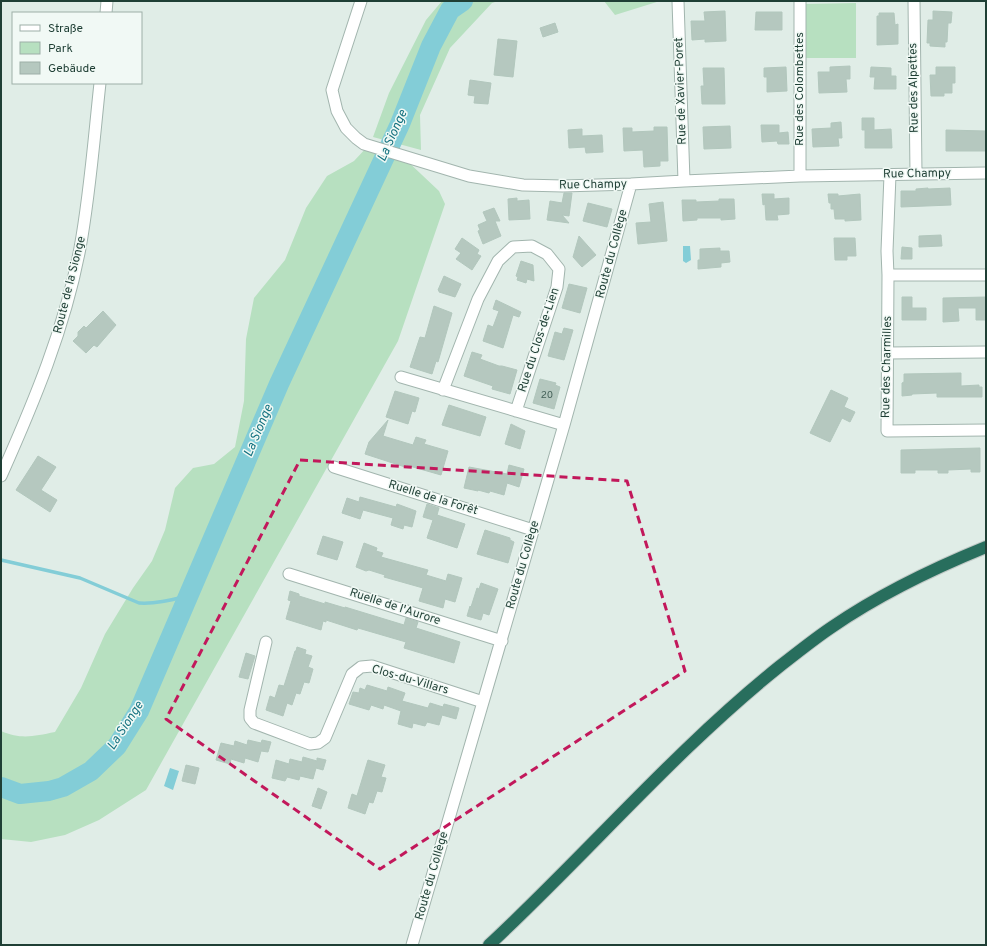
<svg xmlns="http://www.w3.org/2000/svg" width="987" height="946" font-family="Overpass,sans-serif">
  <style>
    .green { fill: #b7e0c0 }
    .water { fill: #83cdd7 }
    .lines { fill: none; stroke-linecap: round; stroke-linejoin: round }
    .stream { stroke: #83cdd7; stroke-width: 3.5 }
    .river { stroke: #83cdd7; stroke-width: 20 }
    .building { fill: #b5c8bf; stroke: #b2c7bd }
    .street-casing { stroke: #a2b5ae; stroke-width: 13 }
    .highway-casing { stroke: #c0c9c6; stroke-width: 14 }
    .street { stroke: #fff; stroke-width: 11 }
    .highway { stroke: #286e5d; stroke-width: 12 }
    .marked { fill: none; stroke: #c2185b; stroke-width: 3; stroke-dasharray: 8 5; stroke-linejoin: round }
    .labels { text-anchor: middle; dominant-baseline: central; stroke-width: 3; stroke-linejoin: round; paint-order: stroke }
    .number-label { font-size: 10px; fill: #446158 }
    .street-label { font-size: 12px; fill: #1f3f35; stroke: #f1f9f5 }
    .water-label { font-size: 13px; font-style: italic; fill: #147280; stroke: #f1f9f5 }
  </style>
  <rect width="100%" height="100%" fill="#e0ede7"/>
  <path class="green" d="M 442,1 L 498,1 L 492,3 L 450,48 L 420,115 L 421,150 L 373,137 L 389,93 L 426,20 Z
    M 604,1 L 660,1 L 615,15 Z
    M 856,3 L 856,58 L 804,58 L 804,4 Z
    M 368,146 L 404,158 L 439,191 L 445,204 L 398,341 L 146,790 L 99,820 L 65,835 L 31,842 L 1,839 L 1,731 C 22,740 34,736 55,732 L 81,688 L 105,634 L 133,588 L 152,561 L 165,530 L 175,488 L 193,468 L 214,464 L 235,447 L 244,401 L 246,339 L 254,298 L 285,260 L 306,208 L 327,176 L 354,161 Z"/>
  <path class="water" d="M 683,246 L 690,246 L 691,260 L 686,263 L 683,261 Z
    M 170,768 L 179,771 L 173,790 L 164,786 Z"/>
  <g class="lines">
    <path class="stream" d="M 1,560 L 80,578 L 139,603 C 156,604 171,600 187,596"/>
    <path class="river" d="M 1,787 L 20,794 L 49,791 L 63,787 L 91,771 L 117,746 L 139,711 L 279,384 L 400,124 L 431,46 L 450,10 L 463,1"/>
  </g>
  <path class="building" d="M 725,11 L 726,41 L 705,42 L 705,39 L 692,40 L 691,21 L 705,21 L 704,12 Z
    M 933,11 L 952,12 L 951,23 L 948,23 L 947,42 L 945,42 L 945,47 L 930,46 L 930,43 L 927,43 L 928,20 L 933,20 Z
    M 756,12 L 782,12 L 782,30 L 755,30 Z
    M 879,13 L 894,13 L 895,25 L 898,24 L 898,44 L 877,45 L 877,16 L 879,16 Z
    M 555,23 L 558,32 L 543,37 L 540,28 Z
    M 498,39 L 517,41 L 513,77 L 494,75 Z
    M 850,66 L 850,79 L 846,79 L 847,92 L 819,93 L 818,72 L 830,72 L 830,67 Z
    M 786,67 L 787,91 L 767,92 L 767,77 L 764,77 L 764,68 Z
    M 871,67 L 891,68 L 891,76 L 896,76 L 896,89 L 874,89 L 875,77 L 870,77 Z
    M 936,67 L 955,67 L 955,83 L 952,83 L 952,93 L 944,93 L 944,96 L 931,96 L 930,75 L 936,75 Z
    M 703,68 L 724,68 L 725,104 L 702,104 L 701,86 L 704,86 Z
    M 470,80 L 491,83 L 488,104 L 474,103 L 475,96 L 468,95 Z
    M 862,118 L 874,118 L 874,130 L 891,129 L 892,148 L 865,148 L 865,130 L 862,130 Z
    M 841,122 L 842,138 L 838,138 L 839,146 L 813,147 L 812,129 L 831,128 L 831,123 Z
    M 761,125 L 779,125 L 779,133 L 788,132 L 789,144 L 778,144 L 777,141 L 762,142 Z
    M 730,126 L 731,148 L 704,149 L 703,127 Z
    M 654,127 L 667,127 L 668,161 L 660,161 L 660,166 L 644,167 L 643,150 L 624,151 L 623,128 L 632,128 L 632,132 L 654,131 Z
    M 582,129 L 582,136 L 602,135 L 603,152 L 586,153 L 585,147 L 569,148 L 568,130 Z
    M 946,130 L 986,131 L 986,151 L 946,151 Z
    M 928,188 L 928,189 L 950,188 L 951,205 L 901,207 L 901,191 L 916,191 L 916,189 Z
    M 564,193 L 572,193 L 569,216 L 562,215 L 569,223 L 547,220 L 550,201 L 562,203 Z
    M 762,194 L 774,194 L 774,199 L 789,198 L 789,214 L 777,215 L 778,220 L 766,220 L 765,204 L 763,205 Z
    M 828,194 L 838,194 L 838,196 L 860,194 L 861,220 L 845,221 L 845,219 L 835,219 L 834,209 L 831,209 L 831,203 L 829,203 Z
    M 517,198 L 517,201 L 529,200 L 530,219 L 509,220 L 508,199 Z
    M 719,199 L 734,199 L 735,219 L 721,220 L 721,218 L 697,218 L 697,220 L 683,221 L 682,200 L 696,200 L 696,202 L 719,201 Z
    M 663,202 L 667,241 L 638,244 L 636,223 L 651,222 L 649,204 Z
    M 588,203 L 612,209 L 607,227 L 583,221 Z
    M 494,208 L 500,221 L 495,221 L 501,236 L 483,244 L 478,231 L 480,230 L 478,225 L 487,221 L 483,212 Z
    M 941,235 L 942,246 L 919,247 L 919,236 Z
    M 579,236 L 596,255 L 582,267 L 573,257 Z
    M 462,238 L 479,250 L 477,254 L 481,256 L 472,270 L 456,259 L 461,253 L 455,249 Z
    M 834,238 L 855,238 L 856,256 L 847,256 L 847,260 L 835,260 Z
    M 902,247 L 912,248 L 912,259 L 901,259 Z
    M 720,248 L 720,251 L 729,251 L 730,262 L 721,263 L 721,267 L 698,269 L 698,260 L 700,260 L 700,249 Z
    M 521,261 L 533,265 L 534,281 L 527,279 L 526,283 L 517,280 L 518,277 L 516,276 Z
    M 444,276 L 461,284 L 455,297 L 439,292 L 439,291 L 438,290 Z
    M 569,284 L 587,288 L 580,313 L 562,308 Z
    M 902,297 L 912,297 L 912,308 L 926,308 L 926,320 L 902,320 Z
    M 986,297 L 986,320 L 976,320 L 976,308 L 958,308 L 959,321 L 943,322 L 943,298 Z
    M 496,300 L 521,312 L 519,317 L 513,315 L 503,348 L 483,341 L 488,325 L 493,327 L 499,311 L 493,309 Z
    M 434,306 L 452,313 L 438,362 L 436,361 L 432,374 L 410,367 L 420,337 L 425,338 Z
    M 103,311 L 116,325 L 97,347 L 94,345 L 86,353 L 73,341 L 78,336 L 78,332 L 84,326 L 86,328 Z
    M 564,328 L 573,330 L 564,360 L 548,356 L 555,332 L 562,334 Z
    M 472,352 L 482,355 L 480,359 L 499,366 L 502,366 L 517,370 L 510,394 L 492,389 L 493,386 L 464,376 Z
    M 961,373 L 961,386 L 979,385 L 979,387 L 982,387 L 982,397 L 937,397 L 937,393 L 912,394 L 912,395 L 902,396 L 902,383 L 904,382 L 904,374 Z
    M 540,379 L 556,383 L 555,385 L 560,387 L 554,409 L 533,403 Z
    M 831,390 L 848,398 L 844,407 L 855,412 L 850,422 L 842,418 L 830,442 L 810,433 Z
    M 395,391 L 419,398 L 415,412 L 412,411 L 408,424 L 386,417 Z
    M 449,405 L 486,417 L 480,436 L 442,425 Z
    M 388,420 L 383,436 L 413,445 L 416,437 L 426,440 L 424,444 L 448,451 L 441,475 L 406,465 L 405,467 L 365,454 L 369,442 Z
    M 511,424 L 525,431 L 520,449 L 505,444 Z
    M 980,448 L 980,472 L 971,472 L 971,469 L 948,470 L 948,473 L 938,473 L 938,470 L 915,470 L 915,473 L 901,473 L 901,450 Z
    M 38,456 L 56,467 L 41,490 L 57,500 L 50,512 L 16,490 Z
    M 509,465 L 524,469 L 519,487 L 507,483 L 504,495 L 490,491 L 489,493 L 478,490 L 478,491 L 464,488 L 469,467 L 507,474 Z
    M 360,497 L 396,507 L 397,504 L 416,511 L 412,527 L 404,525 L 403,529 L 391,525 L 393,518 L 363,510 L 360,519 L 342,513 L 347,498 L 359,502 Z
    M 427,504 L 439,508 L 437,515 L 465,524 L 457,548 L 427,538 L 433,520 L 423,517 Z
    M 485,530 L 510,538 L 510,540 L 514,542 L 508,563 L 477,554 Z
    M 323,536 L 343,542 L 337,560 L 317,554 Z
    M 364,543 L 377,548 L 376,551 L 383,553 L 381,557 L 428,570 L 426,575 L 446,581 L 448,574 L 462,578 L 455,602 L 445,599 L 443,608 L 419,601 L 423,588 L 384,577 L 385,575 L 369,570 L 366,571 L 356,567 Z
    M 481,583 L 498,589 L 489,615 L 483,613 L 481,620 L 467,616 L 470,606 L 471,607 L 477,588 L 479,589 Z
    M 290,591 L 299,594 L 299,596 L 325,604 L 325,602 L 345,608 L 345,607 L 404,625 L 406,618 L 418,622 L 416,628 L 460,642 L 454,663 L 404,648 L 406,642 L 358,628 L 357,630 L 326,620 L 326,622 L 323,621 L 321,630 L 286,619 L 291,601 L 288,600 Z
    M 297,647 L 306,650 L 305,654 L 312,656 L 308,667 L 313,669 L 309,683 L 304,682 L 300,694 L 296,693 L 292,705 L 287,703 L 283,716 L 266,710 L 270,696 L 275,698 L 279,685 L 284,686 L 295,651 L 296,651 Z
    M 246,653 L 255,656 L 248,679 L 239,677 Z
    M 367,685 L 387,691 L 388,687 L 405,693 L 402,701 L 428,708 L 430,703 L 443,707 L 444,704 L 459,708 L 456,719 L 442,715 L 439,725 L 427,722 L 425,726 L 413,723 L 412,728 L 398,724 L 401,711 L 384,705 L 383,709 L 371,705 L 369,710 L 349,704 L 353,692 L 359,693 L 360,688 L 365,690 Z
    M 248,740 L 261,743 L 262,740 L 271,742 L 268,752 L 261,751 L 258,762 L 245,758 L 244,763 L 231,759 L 230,764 L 216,760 L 221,743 L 234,746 L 235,741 L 247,745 Z
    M 303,757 L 317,761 L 317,758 L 326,760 L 323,770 L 316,768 L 313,779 L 300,776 L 299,780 L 287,777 L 285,781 L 272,778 L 276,760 L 289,764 L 290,759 L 302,762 Z
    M 368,760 L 385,765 L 381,777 L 386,778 L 382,792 L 377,791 L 373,803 L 369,802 L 365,814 L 348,808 L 352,794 L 357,796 Z
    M 186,765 L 199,768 L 195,784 L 182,781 Z
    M 318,788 L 327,792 L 321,809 L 312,806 Z"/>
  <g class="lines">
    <g class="street-casing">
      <path id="street" d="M 361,1 L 332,90 L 337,111 L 346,128 L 356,138 L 364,144 L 469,176 L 523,185 L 563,186 L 631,184 L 684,181 L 800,176 L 986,173
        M 678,1 L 684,181
        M 914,1 L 916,174
        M 106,13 L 107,1
        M 890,175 L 887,251 L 888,275 L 986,275
        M 800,176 L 800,1
        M 888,275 L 887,431 L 986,430
        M 888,353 L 986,352
        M 401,377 L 564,425
        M 443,390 L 478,299 L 498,261 L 513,247 L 532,246 L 547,254 L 559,269 L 557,287 L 516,411
        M 334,467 L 533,530
        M 1,476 C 34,402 65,328 80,248 C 90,194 94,138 100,83
        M 289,574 L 502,641
        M 266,642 L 250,710 L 250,718 L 254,723 L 310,744 L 318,743 L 325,738 L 352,674 L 361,667 L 372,666 L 483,702
        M 412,945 L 564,425 L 631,184"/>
    </g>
    <g class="highway-casing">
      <path id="highway" d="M 489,945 C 588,853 675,750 780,666 C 797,653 814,639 832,627 C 880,594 932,569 986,547"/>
    </g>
    <use href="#street" class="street"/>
    <use href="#highway" class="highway"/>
  </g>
  <path class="marked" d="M 300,460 L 627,481 L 685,671 L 380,869 L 166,719 Z"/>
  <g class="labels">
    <g class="number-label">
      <text x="547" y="395">20</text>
    </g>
    <g class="street-label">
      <text transform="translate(914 88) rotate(-91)">Rue des Alpettes</text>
      <text transform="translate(800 89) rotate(-90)">Rue des Colombettes</text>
      <text transform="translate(681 91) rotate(-92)">Rue de Xavier-Poret</text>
      <text transform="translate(917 174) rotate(-1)">Rue Champy</text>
      <text transform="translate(593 185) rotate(-1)">Rue Champy</text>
      <text transform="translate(612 254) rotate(-75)">Route du Collège</text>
      <text transform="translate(70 285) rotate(-76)">Route de la Sionge</text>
      <text transform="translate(539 340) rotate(-72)">Rue du Clos-de-Lien</text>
      <text transform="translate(887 367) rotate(-89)">Rue des Charmilles</text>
      <text transform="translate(433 498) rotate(17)">Ruelle de la Forêt</text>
      <text transform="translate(523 565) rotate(-74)">Route du Collège</text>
      <text transform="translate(395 607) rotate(18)">Ruelle de l'Aurore</text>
      <text transform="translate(410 680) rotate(16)">Clos-du-Villars</text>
      <text transform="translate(432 876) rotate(-74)">Route du Collège</text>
    </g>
    <g class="water-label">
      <text transform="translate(393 136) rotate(-66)">La Sionge</text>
      <text transform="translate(259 431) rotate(-67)">La Sionge</text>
      <text transform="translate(126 726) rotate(-57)">La Sionge</text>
    </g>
  </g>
  <rect width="987" height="946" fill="none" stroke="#1f3f35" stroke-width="4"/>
  <rect x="12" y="12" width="130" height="72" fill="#f1f9f5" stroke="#9dafa8"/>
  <rect x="20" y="25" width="20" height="6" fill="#ffffff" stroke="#9dafa8"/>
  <text x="48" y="32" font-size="12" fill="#1f3f35">Straße</text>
  <rect x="20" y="42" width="20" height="12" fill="#b7e0c0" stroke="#9dafa8"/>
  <text x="48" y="52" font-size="12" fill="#1f3f35">Park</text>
  <rect x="20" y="62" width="20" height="12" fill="#b5c8bf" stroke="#9dafa8"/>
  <text x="48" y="72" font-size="12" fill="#1f3f35">Gebäude</text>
</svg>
